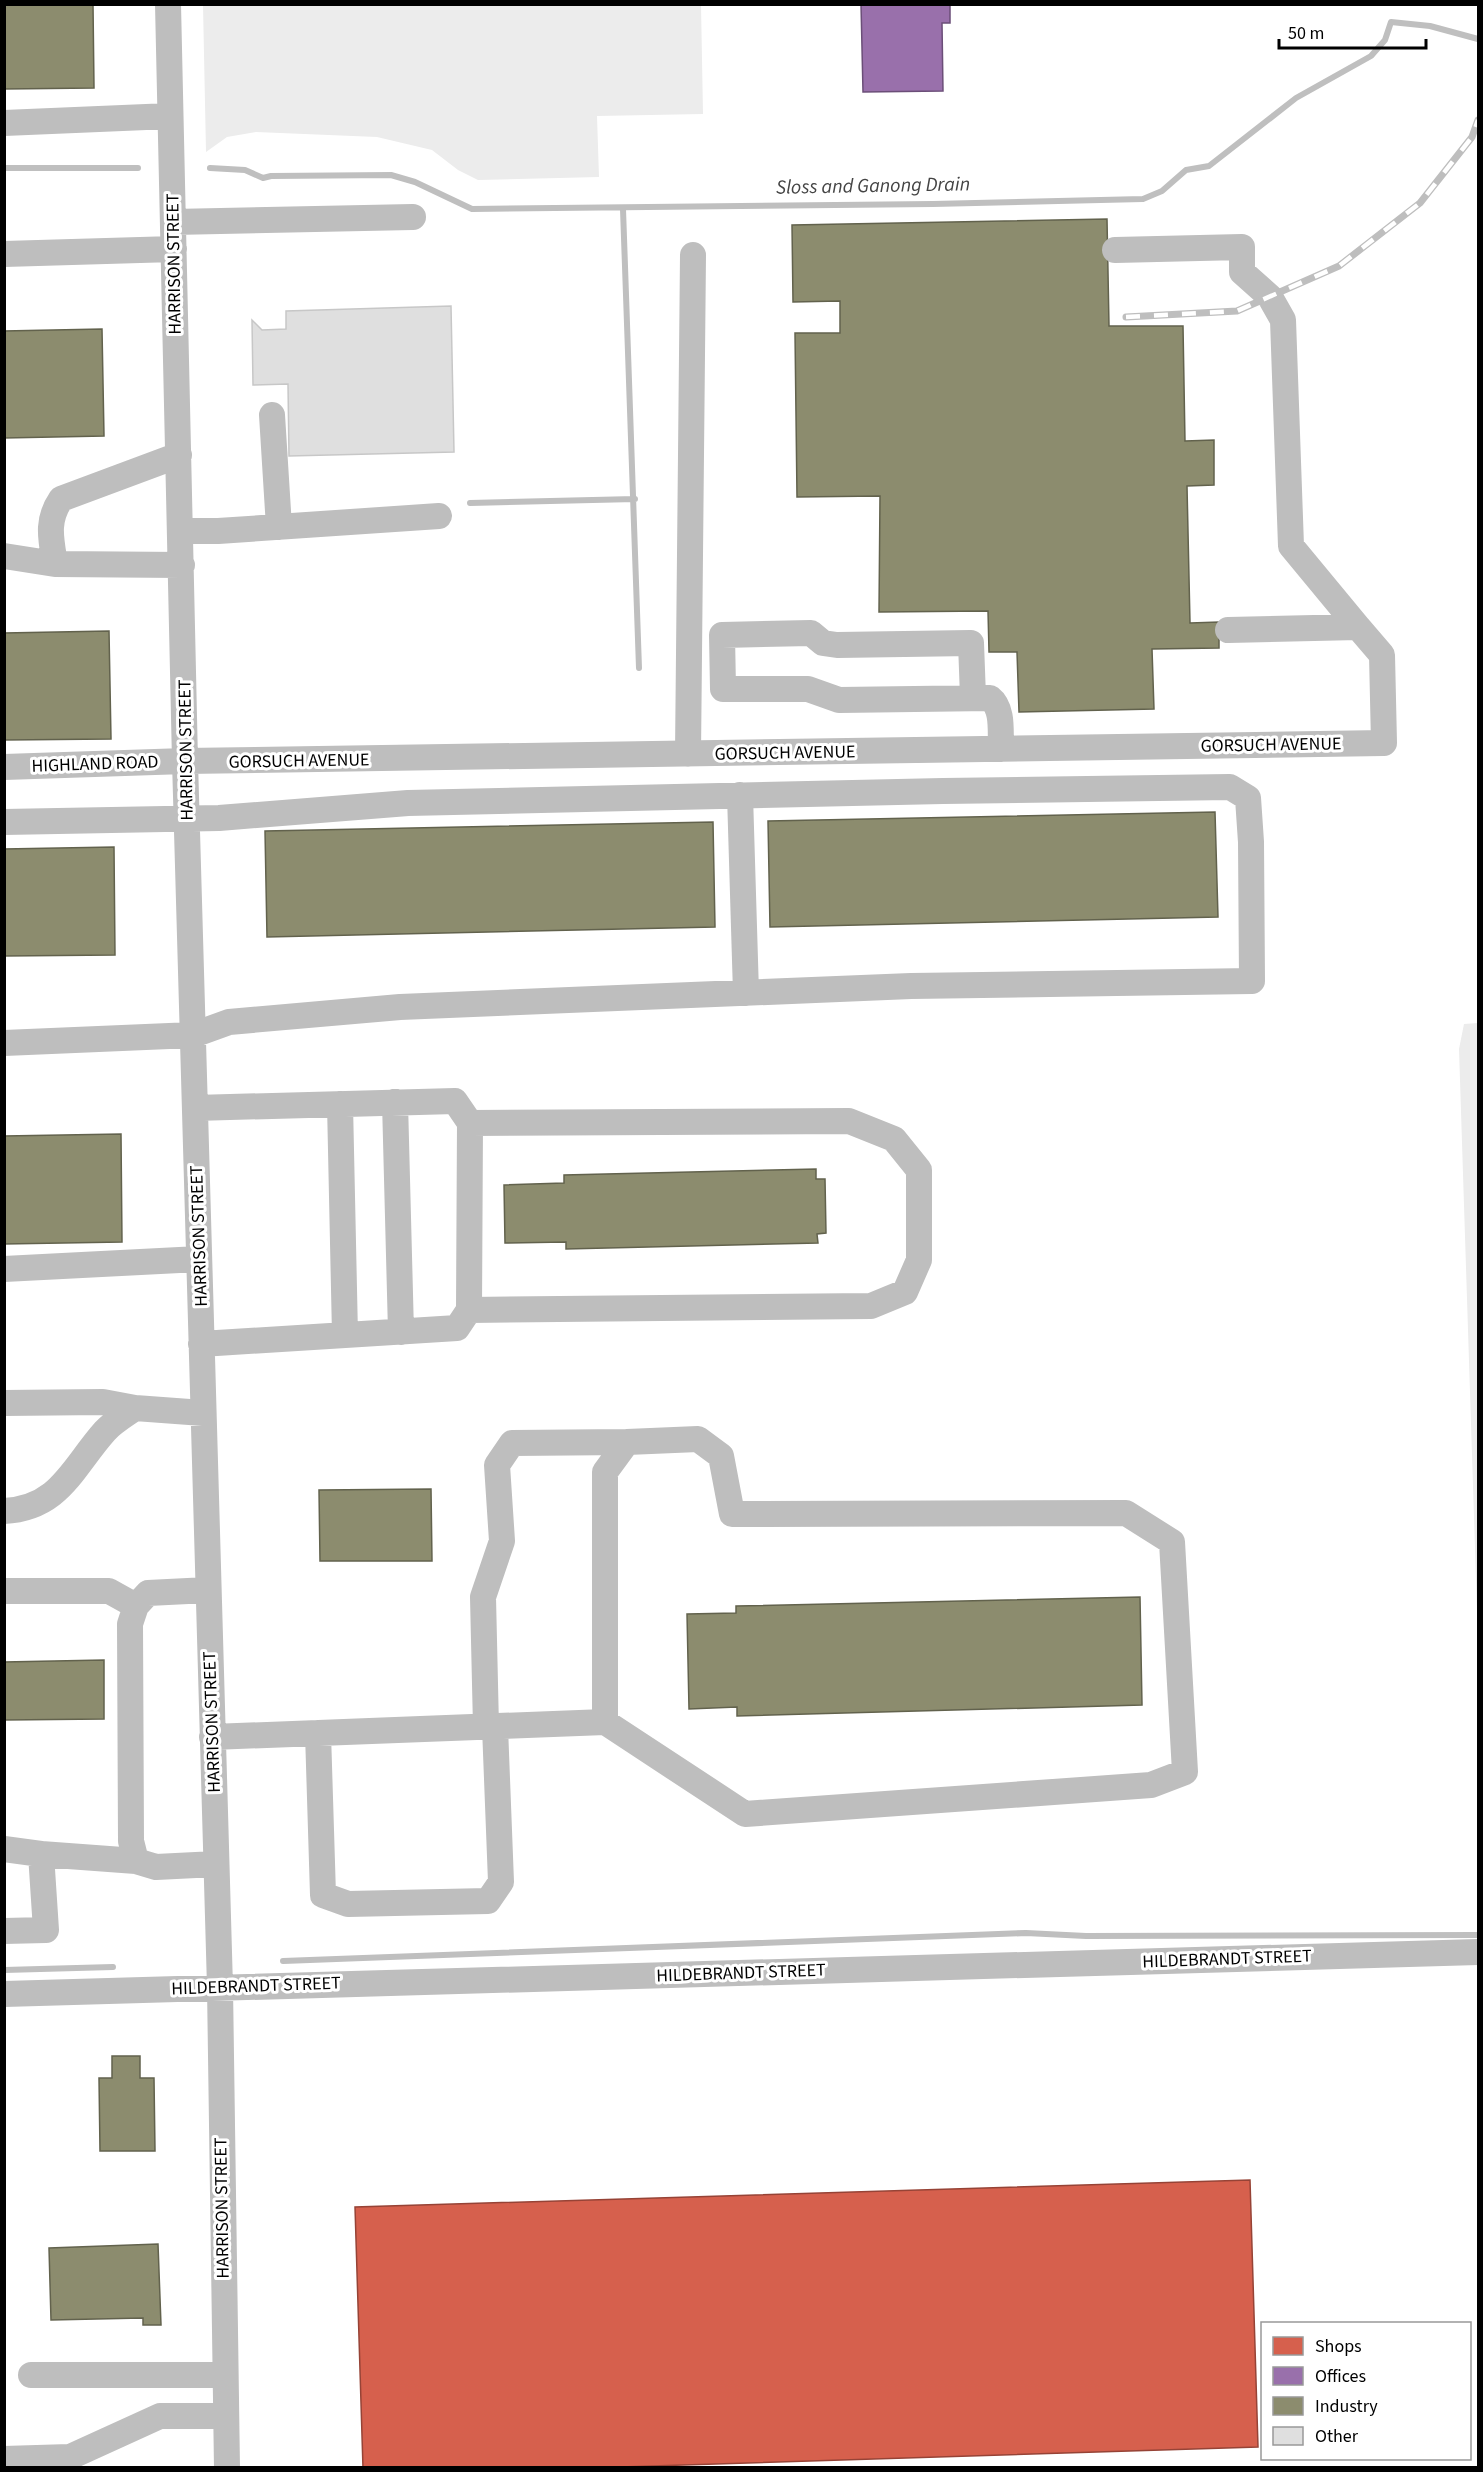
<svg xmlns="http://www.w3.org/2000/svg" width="1483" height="2472" font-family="'Source Sans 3',sans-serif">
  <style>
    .green { fill: #ececec }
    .shops { fill: #d6604d; stroke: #964336; stroke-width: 1.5 }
    .offices { fill: #9970ab; stroke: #6b4e78; stroke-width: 1.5 }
    .industry { fill: #8c8c6e; stroke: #62624d; stroke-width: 1.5 }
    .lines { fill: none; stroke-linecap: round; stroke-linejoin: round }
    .stream { stroke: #bfbfbf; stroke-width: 6 }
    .building { fill: #dfdfdf; stroke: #c7c7c7; stroke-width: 1.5 }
    .minor { stroke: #bebebe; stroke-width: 26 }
    .rail-casing { stroke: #bebebe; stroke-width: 7 }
    .rail { stroke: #fff; stroke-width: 4.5; stroke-dasharray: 14; stroke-linecap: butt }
    .labels { text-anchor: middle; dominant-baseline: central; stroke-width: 6; stroke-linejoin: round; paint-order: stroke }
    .street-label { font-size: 18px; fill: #000; stroke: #fff }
    .water-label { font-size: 20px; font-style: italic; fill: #444; stroke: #fff }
  </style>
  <rect width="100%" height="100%" fill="#fff"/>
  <path class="green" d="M 203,5 L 701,5 L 703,114 L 597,116 L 599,177 L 478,180 L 458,170 L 432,150 L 377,137 L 256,132 L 227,137 L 206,152 Z
    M 1478,1023 L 1478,1642 L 1459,1049 L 1464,1024 Z"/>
  <path class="shops" d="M 1250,2180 L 1258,2447 L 588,2468 L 363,2468 L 355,2207 Z"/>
  <path class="offices" d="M 861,4 L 950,4 L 950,23 L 942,23 L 943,91 L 863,92 Z"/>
  <path class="industry" d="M 4,4 L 93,4 L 94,88 L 4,89 Z
    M 1107,219 L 1109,326 L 1183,326 L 1185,441 L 1214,440 L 1214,485 L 1187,486 L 1190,623 L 1219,622 L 1219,648 L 1152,649 L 1154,709 L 1019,712 L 1017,652 L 989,652 L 988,611 L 879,612 L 880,496 L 797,497 L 795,333 L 840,333 L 840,301 L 793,302 L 792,225 Z
    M 102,329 L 104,436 L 4,438 L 4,331 Z
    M 109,631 L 111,739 L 4,740 L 4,633 Z
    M 1215,812 L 1218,917 L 770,927 L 768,821 Z
    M 713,822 L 715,927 L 267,937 L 265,831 Z
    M 114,847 L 115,955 L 4,956 L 4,849 Z
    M 121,1134 L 122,1242 L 4,1244 L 4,1136 Z
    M 816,1169 L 816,1179 L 825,1179 L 826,1233 L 817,1234 L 818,1243 L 566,1249 L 566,1242 L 505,1243 L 504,1185 L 564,1183 L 564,1175 Z
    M 431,1489 L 432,1561 L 320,1561 L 319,1490 Z
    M 1140,1597 L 1142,1705 L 737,1716 L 737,1707 L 689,1709 L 687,1614 L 736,1613 L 736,1606 Z
    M 104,1660 L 104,1719 L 4,1720 L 4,1662 Z
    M 112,2056 L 140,2056 L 140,2078 L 154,2078 L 155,2151 L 100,2151 L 99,2078 L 112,2078 Z
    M 158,2244 L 161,2325 L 143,2325 L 143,2318 L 51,2320 L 49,2248 Z"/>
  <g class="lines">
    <path class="stream" d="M 4,168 L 138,168
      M 210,168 L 245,170 L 263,178 L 271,176 L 391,175 L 415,182 L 472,209 L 933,204 L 1143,199 L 1162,191 L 1186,170 L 1209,166 L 1296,98 L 1371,56 L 1385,40 L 1391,22 L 1430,26 L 1478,39
      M 623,209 L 639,668
      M 470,503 L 635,499
      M 283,1961 L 1026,1933 L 1086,1936 L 1478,1935
      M 4,1970 L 113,1967"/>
  </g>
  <path class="building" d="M 451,306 L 454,452 L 289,456 L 288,384 L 253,385 L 252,320 L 262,330 L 286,329 L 286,311 Z"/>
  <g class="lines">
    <path class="minor" d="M 168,4 L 185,761 L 220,1987 L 227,2468
      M 4,123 L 170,116
      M 173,222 L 413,217
      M 1115,250 L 1242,247 L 1242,272 L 1270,297 L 1283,320 L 1291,546 L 1358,627
      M 4,254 L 174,249
      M 272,415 L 279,527
      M 181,531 L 218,531 L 439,516
      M 4,556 L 55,564 L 182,565
      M 55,564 C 51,539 46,521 61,499 L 179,455
      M 973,697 L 971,643 L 837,645 L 823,643 L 811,633 L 722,635 L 723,689 L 808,689 L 839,700 L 990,698 C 1004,709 1000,733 1001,749
      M 688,754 L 693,255
      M 4,767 L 185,761 L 1384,743 L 1382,655 L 1358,627 L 1228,630
      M 740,795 L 746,993
      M 4,822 L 219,818 L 408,803 L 943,791 L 1230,787 L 1248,798 L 1251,842 L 1252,981 L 911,986 L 400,1007 L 229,1022 L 193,1035 L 4,1043
      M 395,1102 L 401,1332
      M 340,1104 L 345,1335
      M 195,1108 L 455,1101 L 470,1123 L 469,1310 L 457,1328 L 201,1344
      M 4,1269 L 199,1259
      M 469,1310 L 871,1306 L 905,1292 L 919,1260 L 919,1170 L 894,1139 L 849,1121 L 470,1123
      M 4,1403 L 103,1402 L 135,1408 L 203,1413
      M 4,1511 C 60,1508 72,1468 105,1431 C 113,1422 125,1415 135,1408
      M 208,1590 L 148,1593 L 136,1606 L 130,1624 L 131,1841 L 136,1861 L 156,1867 L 216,1864
      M 4,1591 L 109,1591 L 136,1606
      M 486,1727 L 483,1597 L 502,1541 L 497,1465 L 512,1443 L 627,1442
      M 318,1733 L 323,1895 L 348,1904 L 488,1901 L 501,1882 L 495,1727
      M 212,1737 L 605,1722 L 745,1814 L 1151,1785 L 1185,1772 L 1172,1542 L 1126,1513 L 732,1514 L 721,1456 L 698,1439 L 627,1442 L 605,1472 L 605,1722
      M 4,1849 L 41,1854
      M 4,1931 L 46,1930 L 41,1854 L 136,1861
      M 4,1994 L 1478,1952
      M 31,2375 L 225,2375
      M 4,2459 L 70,2457 L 160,2416 L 226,2416"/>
    <g class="rail-casing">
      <path id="rail" d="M 1126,317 L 1237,311 L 1339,266 L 1420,203 L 1472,137 L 1478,120"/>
    </g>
    <use href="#rail" class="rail"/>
  </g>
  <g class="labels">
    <g class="street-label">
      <text transform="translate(174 264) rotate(-91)">HARRISON STREET</text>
      <text transform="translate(1271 745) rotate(-1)">GORSUCH AVENUE</text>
      <text transform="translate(186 750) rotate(-91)">HARRISON STREET</text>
      <text transform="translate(785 753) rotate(-1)">GORSUCH AVENUE</text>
      <text transform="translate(299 761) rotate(-1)">GORSUCH AVENUE</text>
      <text transform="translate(95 764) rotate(-2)">HIGHLAND ROAD</text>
      <text transform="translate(199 1236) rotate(-92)">HARRISON STREET</text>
      <text transform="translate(212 1722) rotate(-92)">HARRISON STREET</text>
      <text transform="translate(1227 1959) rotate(-2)">HILDEBRANDT STREET</text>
      <text transform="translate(741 1973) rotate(-2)">HILDEBRANDT STREET</text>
      <text transform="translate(256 1986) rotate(-2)">HILDEBRANDT STREET</text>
      <text transform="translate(222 2208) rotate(-91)">HARRISON STREET</text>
    </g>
    <g class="water-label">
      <text transform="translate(873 186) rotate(-1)">Sloss and Ganong Drain</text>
    </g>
  </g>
  <rect width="1483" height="2472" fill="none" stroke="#000000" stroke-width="12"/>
  <rect x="1261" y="2322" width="210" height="138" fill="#ffffff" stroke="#999999" stroke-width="1.5"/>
  <rect x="1273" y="2337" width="30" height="18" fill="#d6604d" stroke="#999999" stroke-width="1.5"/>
  <text x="1315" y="2352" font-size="18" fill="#000000">Shops</text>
  <rect x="1273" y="2367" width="30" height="18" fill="#9970ab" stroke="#999999" stroke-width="1.5"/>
  <text x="1315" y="2382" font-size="18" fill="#000000">Offices</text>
  <rect x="1273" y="2397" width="30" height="18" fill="#8c8c6e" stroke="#999999" stroke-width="1.5"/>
  <text x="1315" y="2412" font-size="18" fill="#000000">Industry</text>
  <rect x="1273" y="2427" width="30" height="18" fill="#dfdfdf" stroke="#999999" stroke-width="1.5"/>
  <text x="1315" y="2442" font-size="18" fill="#000000">Other</text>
  <path d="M1279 39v9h147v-9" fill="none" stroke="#000000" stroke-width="3"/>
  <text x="1288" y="39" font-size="18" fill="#000000" stroke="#ffffff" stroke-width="4.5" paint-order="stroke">50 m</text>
</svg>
